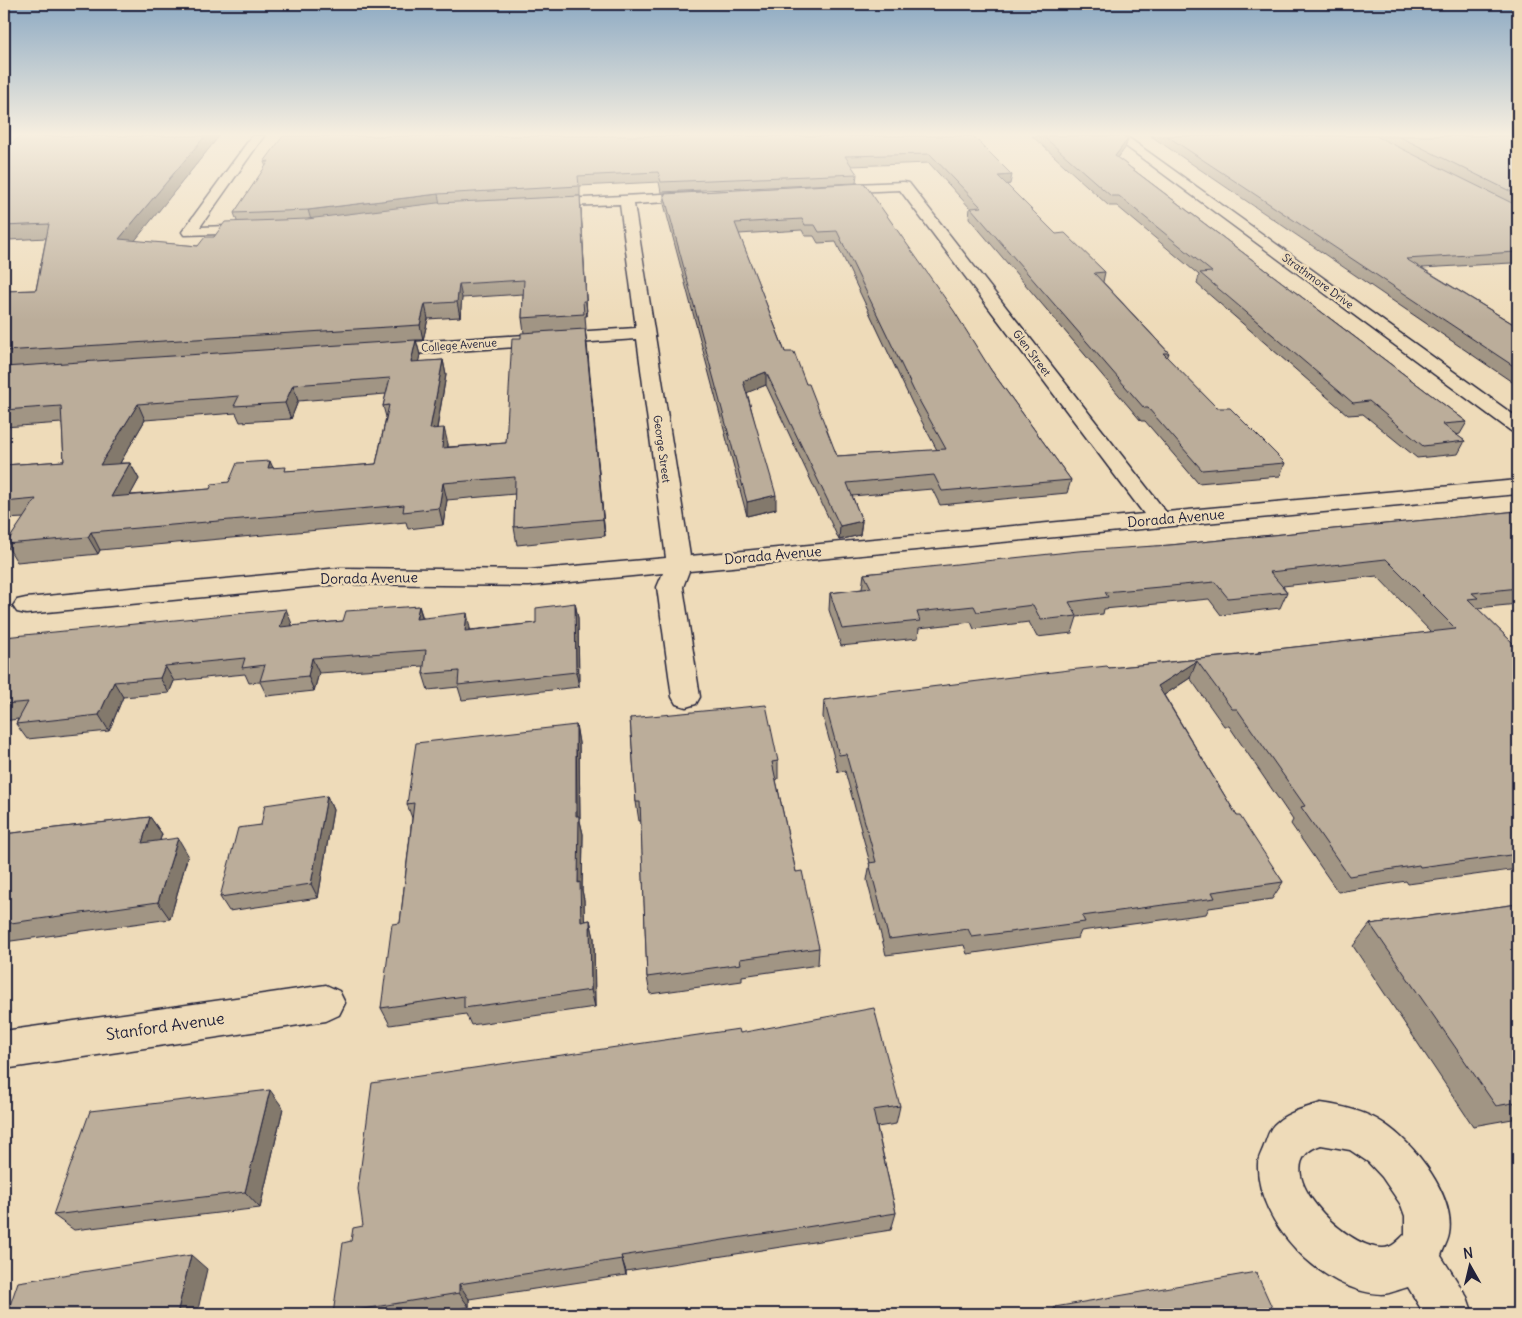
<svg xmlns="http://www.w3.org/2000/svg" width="1522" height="1318" font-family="Delius,sans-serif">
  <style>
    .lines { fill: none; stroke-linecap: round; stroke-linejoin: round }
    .minor-casing { stroke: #22223b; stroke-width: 3 }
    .minor { fill: #eedbb9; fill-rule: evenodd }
    .wall { fill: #a19584; stroke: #22223b; fill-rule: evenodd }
    .shaded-wall { fill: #83796c; stroke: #22223b }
    .building { fill: #bbad9a; stroke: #22223b; fill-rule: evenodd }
    .labels { text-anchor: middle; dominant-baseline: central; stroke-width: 5; stroke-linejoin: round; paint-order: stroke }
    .far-street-label { font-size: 11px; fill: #22223b; stroke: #eedbb9 }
    .street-label { font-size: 14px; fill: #22223b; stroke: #eedbb9 }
    .near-street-label { font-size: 16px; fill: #22223b; stroke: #eedbb9 }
  </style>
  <rect width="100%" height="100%" fill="#eedbb9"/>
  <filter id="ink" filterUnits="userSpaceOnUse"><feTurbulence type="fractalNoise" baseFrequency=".02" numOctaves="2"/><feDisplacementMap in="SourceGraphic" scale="10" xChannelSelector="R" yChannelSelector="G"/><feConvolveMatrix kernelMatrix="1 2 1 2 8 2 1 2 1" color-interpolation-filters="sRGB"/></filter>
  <g filter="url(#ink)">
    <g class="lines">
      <g class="minor-casing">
        <path id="minor" d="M 252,136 L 264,136 L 200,227 L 255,225 L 262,229 L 255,233 L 184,235 L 182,232 Z
          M 1112,136 L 1126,136 L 1518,418 L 1518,433 L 1511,431 Z
          M 904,182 L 909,183 L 1166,512 L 1518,480 L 1518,494 L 689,571 L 683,587 L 700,697 L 696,704 L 686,707 L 676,704 L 672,697 L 657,587 L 663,573 L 529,586 L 340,584 L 26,614 L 17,612 L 13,606 L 17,600 L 26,598 L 340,568 L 529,570 L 666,558 L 637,339 L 382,356 L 375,354 L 373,350 L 375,346 L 382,344 L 636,328 L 620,204 L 539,207 L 537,204 L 539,201 L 544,200 L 701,192 L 708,196 L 701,200 L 634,204 L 690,556 L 1144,514 L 900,190 L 829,193 L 822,189 L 829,185 Z
          M 326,985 L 339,991 L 345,1003 L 339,1015 L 326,1021 L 4,1069 L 4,1031 Z
          M 1321,1103 C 1342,1106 1365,1111 1383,1123 C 1413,1142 1456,1196 1449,1234 C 1448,1241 1443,1249 1441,1256 L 1467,1297 L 1473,1314 L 1424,1314 L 1408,1287 C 1400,1289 1390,1294 1382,1294 C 1323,1292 1256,1223 1258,1164 C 1258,1158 1262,1152 1264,1146 C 1267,1139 1269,1128 1276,1123 C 1287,1112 1306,1108 1321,1103 ZM 1321,1145 L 1350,1150 L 1368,1162 L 1382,1177 L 1401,1205 L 1405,1216 L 1405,1234 C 1399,1240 1392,1248 1383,1248 C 1344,1249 1262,1164 1321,1145 Z"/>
      </g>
      <use href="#minor" class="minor"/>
    </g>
    <path class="wall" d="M 973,136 L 1010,184 L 1007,185 L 1056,234 L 1105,272 L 1103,282 L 1169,353 L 1167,358 L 1217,408 L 1285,463 L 1280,476 L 1198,483 L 1145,421 L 1141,421 L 969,218 L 970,208 L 929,163 L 851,166 L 857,174 L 856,183 L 661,192 L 659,182 L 580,186 L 580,196 L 575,196 L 581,209 L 587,316 L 585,316 L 586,329 L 585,329 L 605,536 L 517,545 L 514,527 L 515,494 L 447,500 L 443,525 L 408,529 L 406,522 L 100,550 L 98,554 L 17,562 L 6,544 L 24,518 L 4,519 L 4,465 L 64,461 L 62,423 L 4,427 L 4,291 L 36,290 L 46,238 L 9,240 L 4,244 L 4,149 L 216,140 L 134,241 L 198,246 L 214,237 L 237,221 L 234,213 L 266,167 L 264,162 ZM 523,294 L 522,318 L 524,333 L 521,338 L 506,443 L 448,447 L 448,444 L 437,429 L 446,375 L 443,360 L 418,362 L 420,355 L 416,340 L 423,340 L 428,319 L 460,317 L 462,298 ZM 386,394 L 383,406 L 386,417 L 376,464 L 288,471 L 229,482 L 210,489 L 130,495 L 139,479 L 130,463 L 120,463 L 145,420 L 236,413 L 240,422 L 291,419 L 298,401 Z
      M 1032,136 L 1123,136 L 1128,139 L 1125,148 L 1118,158 L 1467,422 L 1460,434 L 1456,435 L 1465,441 L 1458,454 L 1417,458 L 1363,414 L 1348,415 L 1197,284 L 1199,275 L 1117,206 L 1109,206 Z
      M 1151,136 L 1518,136 L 1518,267 L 1511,263 L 1422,268 L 1515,325 L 1518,325 L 1518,386 Z
      M 864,183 L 991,370 L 1071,480 L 1067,493 L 940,505 L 932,489 L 852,496 L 862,521 L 860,535 L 839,540 L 766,385 L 747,392 L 776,509 L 747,516 L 664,204 L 664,194 ZM 802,230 L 805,236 L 814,236 L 818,243 L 836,242 L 913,405 L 937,450 L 837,456 L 806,384 L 785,352 L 739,234 Z
      M 1518,511 L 1518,604 L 1477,608 L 1518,648 L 1518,869 L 1408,884 L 1406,881 L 1338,892 L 1291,824 L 1293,820 L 1229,726 L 1224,726 L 1190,678 L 1164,695 L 1237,816 L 1283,882 L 1272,899 L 1209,908 L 1206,914 L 1081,931 L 1078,938 L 967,954 L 964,945 L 886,955 L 867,880 L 870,863 L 845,771 L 838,772 L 823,717 L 824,700 L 1109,668 L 1258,653 L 1259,651 L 1431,632 L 1377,576 L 1283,586 L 1287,592 L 1280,608 L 1221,615 L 1209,599 L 1104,609 L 1103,614 L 1077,617 L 1072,633 L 1037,637 L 1029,622 L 974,629 L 971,622 L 919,628 L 918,638 L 841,646 L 829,610 L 830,593 L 862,589 L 864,574 L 1170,545 Z
      M 575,603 L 578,618 L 579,687 L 462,700 L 458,687 L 428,690 L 423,674 L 424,666 L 319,673 L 314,691 L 267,696 L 260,682 L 249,683 L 245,674 L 174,681 L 169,693 L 123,697 L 109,731 L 27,739 L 16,724 L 18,719 L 4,721 L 4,637 L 292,624 L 292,626 L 343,621 L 419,606 L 423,618 L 470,628 L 470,630 L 536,623 Z
      M 630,718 L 778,761 L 778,779 L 776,780 L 796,872 L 819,948 L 818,965 L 742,976 L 742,981 L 650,994 L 647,977 L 641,821 L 639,821 L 636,802 Z
      M 576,725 L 579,743 L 580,821 L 583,834 L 582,890 L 584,900 L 584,921 L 590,920 L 594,938 L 595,1007 L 471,1025 L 466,1014 L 390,1025 L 381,1008 L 400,923 L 412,818 L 407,804 Z
      M 327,796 L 333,810 L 318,898 L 229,911 L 220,897 L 261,825 Z
      M 150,817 L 162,834 L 160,840 L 188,855 L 170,919 L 4,942 L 4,834 Z
      M 1518,904 L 1518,1118 L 1473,1126 L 1353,946 L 1370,924 Z
      M 740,1033 L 900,1106 L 896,1124 L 877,1127 L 896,1213 L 891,1230 L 626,1271 L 626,1275 L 469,1299 L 469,1307 L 429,1314 L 333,1314 L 351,1241 L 363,1226 Z
      M 283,1108 L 260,1208 L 74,1230 L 53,1215 Z
      M 1055,1307 L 1275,1314 L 1050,1314 Z"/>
    <path class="shaded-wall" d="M 205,136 L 219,136 L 125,253 L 119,239 Z
      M 1128,139 L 1125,148 L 1113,165 L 1115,156 Z
      M 1012,175 L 1010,184 L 997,186 L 998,176 Z
      M 438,194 L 440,204 L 311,220 L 308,210 Z
      M 580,196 L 581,209 L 587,316 L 586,301 Z
      M 4,230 L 9,240 L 4,244 Z
      M 459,284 L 462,298 L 460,317 L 457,302 Z
      M 425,304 L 428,319 L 423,340 L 420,325 Z
      M 585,329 L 587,344 L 605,536 L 603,519 Z
      M 416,340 L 420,355 L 415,378 L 411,362 Z
      M 443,360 L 446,375 L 434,445 L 430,429 Z
      M 766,372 L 766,385 L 744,394 L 743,381 Z
      M 293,385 L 298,401 L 291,419 L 285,403 Z
      M 138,404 L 145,420 L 109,482 L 100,465 Z
      M 444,428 L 448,444 L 446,464 L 442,448 Z
      M 270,461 L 277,477 L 268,468 Z
      M 130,463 L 139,479 L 120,514 L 111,497 Z
      M 443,483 L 447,500 L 443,525 L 439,508 Z
      M 776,495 L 776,509 L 747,516 L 747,502 Z
      M 862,521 L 860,535 L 839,540 L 840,526 Z
      M 91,532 L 100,550 L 98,554 L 88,537 Z
      M 575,603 L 578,618 L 579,687 L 576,672 Z
      M 419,606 L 423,621 L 416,619 Z
      M 286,609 L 292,624 L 287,642 L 280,627 Z
      M 467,613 L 470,628 L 469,646 L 465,631 Z
      M 312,658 L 319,673 L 314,691 L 308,676 Z
      M 1197,661 L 1190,678 L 1152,703 L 1158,686 Z
      M 165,666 L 174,681 L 169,693 L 160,678 Z
      M 114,682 L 123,697 L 109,731 L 99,715 Z
      M 576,725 L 579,743 L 580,821 L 583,834 L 582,890 L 584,900 L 585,940 L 581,922 L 578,883 Z
      M 327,796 L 333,810 L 318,898 L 311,884 Z
      M 150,817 L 162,834 L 154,859 L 142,843 Z
      M 178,838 L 188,855 L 170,919 L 158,902 Z
      M 590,920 L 594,938 L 595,1007 L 591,990 Z
      M 270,1090 L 283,1108 L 260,1208 L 245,1192 Z
      M 191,1255 L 207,1269 L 197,1314 L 177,1314 Z
      M 621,1256 L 626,1271 L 626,1275 L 622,1259 Z
      M 459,1284 L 469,1299 L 469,1307 L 459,1293 Z"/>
    <path class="building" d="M 21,136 L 205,136 L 119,239 L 198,246 L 205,237 L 214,237 L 225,222 L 307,219 L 437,203 L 580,196 L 586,301 L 583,301 L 584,314 L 522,318 L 524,280 L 459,284 L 457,302 L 425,304 L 420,325 L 4,351 L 4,291 L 36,290 L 49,224 L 4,226 L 4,149 Z
      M 283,136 L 973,136 L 1012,175 L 998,176 L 1056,234 L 1065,233 L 1105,272 L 1094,273 L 1169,353 L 1163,353 L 1217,408 L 1230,408 L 1285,463 L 1202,470 L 1148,408 L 1144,408 L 971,208 L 981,207 L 930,154 L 845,156 L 857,174 L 661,182 L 658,172 L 578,176 L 579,186 L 438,194 L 308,210 L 234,213 L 269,161 L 264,162 Z
      M 1043,136 L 1123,136 L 1128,139 L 1115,156 L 1467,422 L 1442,424 L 1465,441 L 1423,446 L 1369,401 L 1353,403 L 1200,273 L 1212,272 L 1119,196 L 1111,196 Z
      M 1167,136 L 1376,136 L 1518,206 L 1518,253 L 1516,252 L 1406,259 L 1515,325 L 1518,325 L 1518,369 Z
      M 1398,136 L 1518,136 L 1518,195 Z
      M 864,183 L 954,311 L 991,370 L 1071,480 L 942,491 L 934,475 L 847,483 L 862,521 L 840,526 L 766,372 L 743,381 L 776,495 L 747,502 L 664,194 ZM 802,219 L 805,225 L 815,225 L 819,232 L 837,231 L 914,391 L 946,449 L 837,456 L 809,384 L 806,384 L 794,352 L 785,352 L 735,223 Z
      M 585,329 L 603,519 L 514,527 L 515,477 L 443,483 L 439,508 L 403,512 L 404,505 L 91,532 L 88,537 L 6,544 L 36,499 L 4,502 L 4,465 L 64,461 L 61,406 L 4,410 L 4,367 L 416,340 L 411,362 L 443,360 L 430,429 L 444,428 L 442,448 L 506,443 L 512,338 L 521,338 L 521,333 ZM 390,378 L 383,406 L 389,405 L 376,464 L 285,471 L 286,467 L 268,468 L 270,461 L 237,463 L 229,482 L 212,484 L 210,489 L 111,497 L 130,463 L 100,465 L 138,404 L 239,396 L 234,406 L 285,403 L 293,385 Z
      M 1518,511 L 1518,588 L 1472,593 L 1478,598 L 1468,599 L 1518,648 L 1518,854 L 1420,867 L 1419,865 L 1349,876 L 1301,807 L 1305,806 L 1237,709 L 1232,709 L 1197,661 L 1158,686 L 1237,816 L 1240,816 L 1283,882 L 1212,892 L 1215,898 L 1082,916 L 1085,922 L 972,937 L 968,929 L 889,939 L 869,863 L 876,862 L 846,754 L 839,755 L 824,700 L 1069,670 L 1107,666 L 1109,668 L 1261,653 L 1259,651 L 1456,629 L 1386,559 L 1270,572 L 1287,592 L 1228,598 L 1215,582 L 1105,592 L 1108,597 L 1069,602 L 1077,616 L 1041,620 L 1033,605 L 977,612 L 974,606 L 917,612 L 920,621 L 842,629 L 830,593 L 871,588 L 864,574 L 1078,551 L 1170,545 Z
      M 575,603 L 576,672 L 458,685 L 459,671 L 423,674 L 426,650 L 312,658 L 308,676 L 260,681 L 265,665 L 242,668 L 245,658 L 165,666 L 160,678 L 114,682 L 99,715 L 16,724 L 28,702 L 4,704 L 4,637 L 286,609 L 280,627 L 343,621 L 346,611 L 419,606 L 416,619 L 467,613 L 465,631 L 536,623 L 536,608 Z
      M 766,705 L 778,761 L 772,762 L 796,872 L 802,871 L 819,948 L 740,959 L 741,964 L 647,977 L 640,802 L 636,802 L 630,718 Z
      M 576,725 L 576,816 L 579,816 L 578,883 L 580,882 L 581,922 L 590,920 L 591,990 L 464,1008 L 464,996 L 381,1008 L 392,924 L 400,923 L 414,803 L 407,804 L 416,743 Z
      M 327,796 L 311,884 L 220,897 L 238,828 L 261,825 L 265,805 Z
      M 150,817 L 142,843 L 178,838 L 158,902 L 4,924 L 4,834 Z
      M 1518,904 L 1518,1102 L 1496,1106 L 1370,924 Z
      M 874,1008 L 900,1106 L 873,1110 L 896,1213 L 621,1256 L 622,1259 L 459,1284 L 459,1293 L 333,1314 L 343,1243 L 351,1241 L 353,1228 L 363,1226 L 358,1189 L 372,1083 L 739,1029 L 740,1033 Z
      M 270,1090 L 245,1192 L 53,1215 L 90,1111 Z
      M 191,1255 L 177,1314 L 7,1314 L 18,1282 Z
      M 1256,1272 L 1275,1314 L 1057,1314 L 1055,1307 Z"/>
  </g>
  <linearGradient id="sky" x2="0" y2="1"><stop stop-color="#8daac3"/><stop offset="0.42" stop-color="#f7efe0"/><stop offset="1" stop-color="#f7efe0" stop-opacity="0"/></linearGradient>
  <rect width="1522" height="320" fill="url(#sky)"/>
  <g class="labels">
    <g class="far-street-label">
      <text transform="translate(1318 281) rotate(36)">Strathmore Drive</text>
      <text transform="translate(459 345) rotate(-4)">College Avenue</text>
      <text transform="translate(1032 353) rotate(53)">Glen Street</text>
      <text transform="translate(662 449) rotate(82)">George Street</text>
    </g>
    <g class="street-label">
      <text transform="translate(1176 518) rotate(-5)">Dorada Avenue</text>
      <text transform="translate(773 555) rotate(-5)">Dorada Avenue</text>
      <text transform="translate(369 578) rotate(-1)">Dorada Avenue</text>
    </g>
    <g class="near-street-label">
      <text transform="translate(165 1026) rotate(-8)">Stanford Avenue</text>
    </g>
  </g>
  <rect width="1522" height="1318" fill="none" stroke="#eedbb9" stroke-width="20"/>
  <rect x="10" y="10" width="1502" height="1298" fill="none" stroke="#22223b" stroke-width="2" filter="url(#ink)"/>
  <g transform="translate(1470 1266) rotate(352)" stroke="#eedbb9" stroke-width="4" paint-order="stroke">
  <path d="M0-4L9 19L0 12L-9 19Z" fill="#22223b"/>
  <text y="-8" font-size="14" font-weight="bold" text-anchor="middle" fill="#22223b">N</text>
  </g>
</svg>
